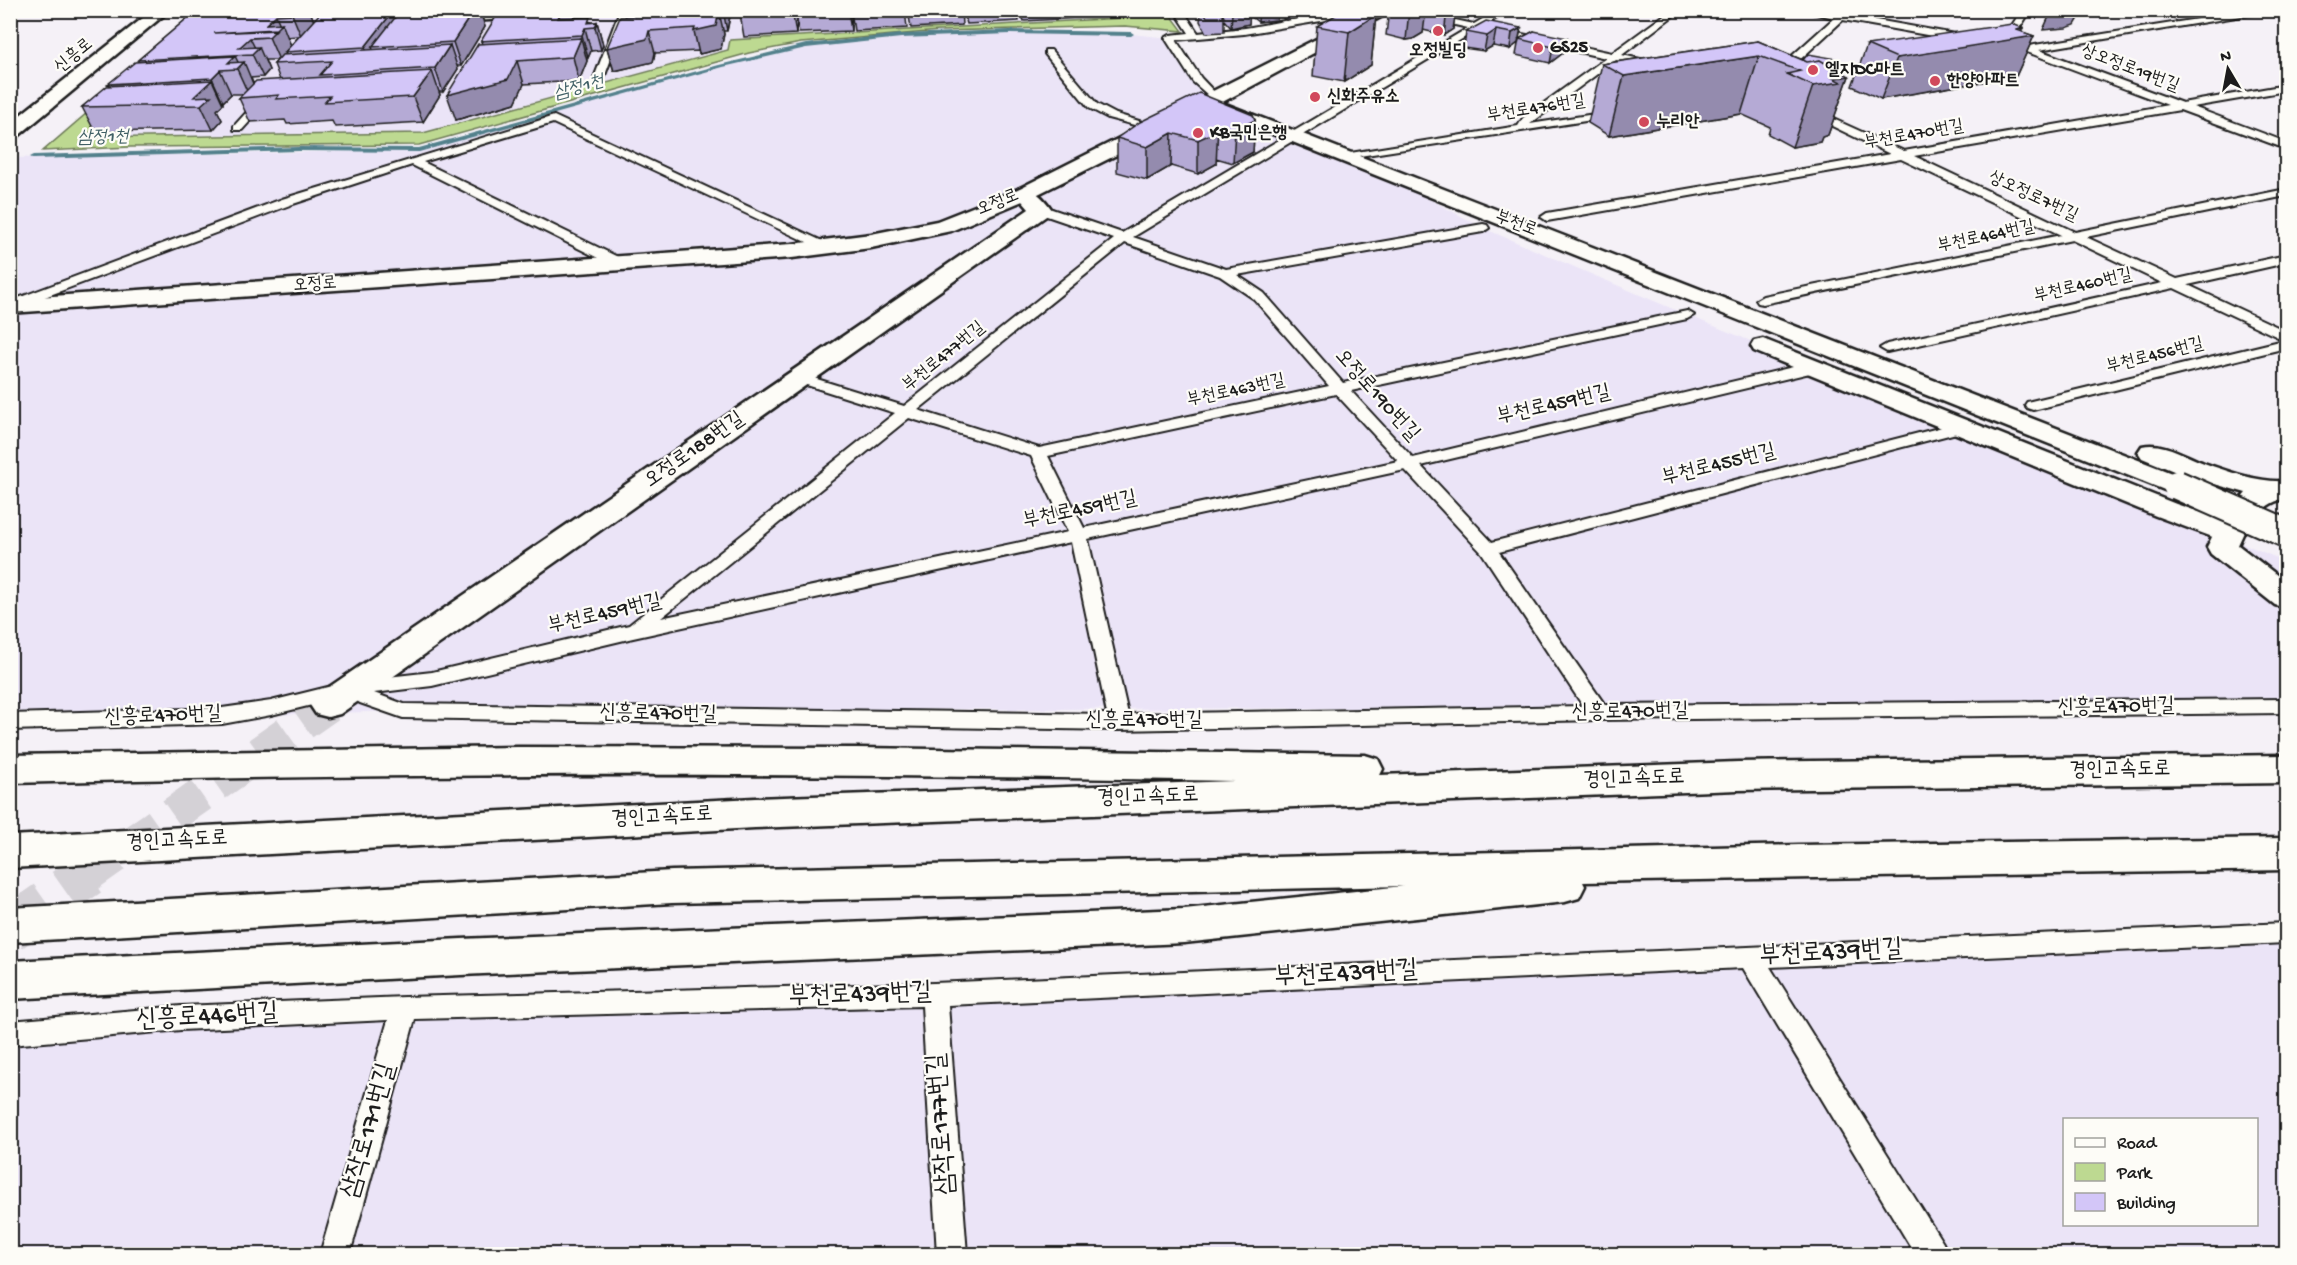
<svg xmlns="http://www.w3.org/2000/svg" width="2297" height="1265" font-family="'Gochi Hand','Poor Story',sans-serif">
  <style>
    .built { fill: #ebe4f7; fill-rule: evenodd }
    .green { fill: #bdd991; stroke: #6c7a56; stroke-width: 1.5 }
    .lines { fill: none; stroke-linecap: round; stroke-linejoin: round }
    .stream { fill: #53818c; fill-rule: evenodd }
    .minor-tunnel-far1 { stroke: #d4d1d6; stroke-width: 35; stroke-dasharray: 35 18; stroke-linecap: butt }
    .minor-tunnel { stroke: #d4d1d6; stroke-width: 45; stroke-dasharray: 45 22; stroke-linecap: butt }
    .service-casing { stroke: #1c1c1c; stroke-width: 4 }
    .minor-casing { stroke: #1c1c1c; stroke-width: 5 }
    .tertiary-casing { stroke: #1c1c1c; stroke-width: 5 }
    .primary-casing { stroke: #1c1c1c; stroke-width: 5 }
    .motorway-casing { stroke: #1c1c1c; stroke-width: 5 }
    .service { fill: #fdfcf7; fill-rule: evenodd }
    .minor { fill: #fdfcf7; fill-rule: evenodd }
    .tertiary { fill: #fdfcf7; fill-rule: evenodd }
    .primary { fill: #fdfcf7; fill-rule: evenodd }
    .motorway { fill: #fdfcf7; fill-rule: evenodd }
    .tertiary-bridge-casing { stroke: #1c1c1c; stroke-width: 32; stroke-linecap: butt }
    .tertiary-bridge { stroke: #fdfcf7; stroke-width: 28 }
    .wall { fill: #b5aad5; stroke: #1c1c1c; stroke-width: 1.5; fill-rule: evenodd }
    .shaded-wall { fill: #948bae; stroke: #1c1c1c; stroke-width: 1.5 }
    .building { fill: #d3c6f8; stroke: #1c1c1c; stroke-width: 1.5 }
    .poi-dot { fill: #d1495b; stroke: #fdfcf7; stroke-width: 2 }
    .labels { text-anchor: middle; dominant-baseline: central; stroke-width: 4.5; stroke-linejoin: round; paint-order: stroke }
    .far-poi-label { font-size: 18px; font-weight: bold; fill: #1c1c1c; stroke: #fdfcf7; text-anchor: start }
    .far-street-label { font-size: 18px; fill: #1c1c1c; stroke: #fdfcf7 }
    .far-water-label { font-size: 18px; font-style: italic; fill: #416066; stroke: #fdfcf7 }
    .street-label { font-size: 21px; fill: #1c1c1c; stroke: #fdfcf7 }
    .near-street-label { font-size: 26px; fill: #1c1c1c; stroke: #fdfcf7 }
  </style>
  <rect width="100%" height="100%" fill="#f5f1f7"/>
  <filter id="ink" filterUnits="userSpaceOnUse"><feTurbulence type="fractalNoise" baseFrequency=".0167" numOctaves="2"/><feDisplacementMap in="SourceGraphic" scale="12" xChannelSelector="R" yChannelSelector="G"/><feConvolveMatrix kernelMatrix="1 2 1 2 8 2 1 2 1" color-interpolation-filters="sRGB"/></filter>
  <g filter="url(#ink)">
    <path class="built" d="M 1119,10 L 1123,18 L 730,40 L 728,50 L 423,133 L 84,138 L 227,11 Z
      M 1010,32 L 1131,34 L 1170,38 L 1209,102 L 1376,170 L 1483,228 L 1687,315 L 2166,510 L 2286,562 L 2286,705 L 403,711 L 11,722 L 10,158 L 419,150 L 721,66 L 806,46 L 901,36 Z
      M 2286,933 L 2286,1254 L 11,1254 L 11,1033 ZM 2064,1120 L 2256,1120 L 2256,1224 L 2064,1224 Z"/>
    <path class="green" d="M 1119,10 L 1168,11 L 1183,31 L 1125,26 L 939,31 L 801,43 L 749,53 L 419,145 L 131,147 L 43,151 L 205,11 L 227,11 L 84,138 L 423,133 L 728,50 L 730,40 L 1122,18 Z"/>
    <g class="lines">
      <path class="stream" d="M 1010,30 L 1131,32 L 1134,34 L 1131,36 L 1010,34 L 901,38 L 806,48 L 723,67 L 419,152 L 299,151 L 34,159 L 30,157 L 34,155 L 299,147 L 419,148 L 719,65 L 806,44 L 901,34 Z"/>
      <path class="minor-tunnel-far1" d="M 86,876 L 328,705"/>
      <path class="minor-tunnel" d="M 10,929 L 88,874"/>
      <g class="service-casing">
        <path id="service" d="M 620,10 L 629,10 L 604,78 L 595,80 L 594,78 Z
          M 1174,10 L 1183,10 L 1198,33 C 1214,31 1230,30 1245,28 C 1269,25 1347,5 1365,17 L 1360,20 L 1333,19 L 1244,34 L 1176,40 L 1201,78 L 1221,99 L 1216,102 L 1193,82 L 1165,38 L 1170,35 L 1189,33 Z
          M 1389,10 L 1408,10 L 1474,24 L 1498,10 L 1509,10 L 1484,26 L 1612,53 L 1671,10 L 1681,10 L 1622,55 L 1659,63 L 1659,67 L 1616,60 L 1530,124 L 1614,111 L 1619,114 L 1618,116 L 1340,159 L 1338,157 L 1344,154 L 1518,126 L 1523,118 L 1606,58 L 1477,30 L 1133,237 L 1226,269 L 1483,224 L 1487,225 L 1489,228 L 1483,232 L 1237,275 L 1264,293 L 1343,383 L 1687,311 L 1694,315 L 1687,319 L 1351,391 L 1413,458 L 1814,362 L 1822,367 L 1814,372 L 1421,466 L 1492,542 L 1962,422 L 1970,427 L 1968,430 L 1499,552 L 1605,705 L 2286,699 L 2286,713 L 1599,720 L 1119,730 L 403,718 L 360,703 L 349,696 L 271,715 L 222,724 L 10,730 L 10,714 L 222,708 L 271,701 L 352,681 L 432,672 L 629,625 L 895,413 L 794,381 L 791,378 L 794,375 L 804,375 L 904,406 L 1114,239 L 1038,213 L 1036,210 L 1038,207 L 1046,207 L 1122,233 L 1468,28 ZM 1125,243 L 1220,276 L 1254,299 L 1329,386 L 1039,448 L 918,410 ZM 1336,394 L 1398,461 L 1084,528 L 1048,456 ZM 909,418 L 1031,456 L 1068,532 L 661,618 ZM 1405,470 L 1482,553 L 1583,706 L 1128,714 L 1088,539 ZM 1071,542 L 1107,714 L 404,704 L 374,693 L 432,686 L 633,638 Z
          M 1799,10 L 1839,14 L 1842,10 L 1849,10 L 1848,15 L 1966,36 L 1971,39 L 1966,42 L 1843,20 L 1781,77 L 1773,77 L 1773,73 L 1834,18 Z
          M 2022,10 L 2031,10 L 2009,45 L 2010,49 L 2254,10 L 2278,10 L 2039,50 L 2182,103 L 2286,85 L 2286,91 L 2193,107 L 2286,142 L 2286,149 L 2180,110 L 1914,156 L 2075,232 L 2286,189 L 2286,196 L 2086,237 L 2177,279 L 2286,255 L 2286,263 L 2188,285 L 2286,331 L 2286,348 L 2033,410 L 2027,408 L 2025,405 L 2027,402 L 2284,340 L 2174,288 L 1887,352 L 1880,348 L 1887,344 L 2162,283 L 2072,240 L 1763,304 L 1758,303 L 1756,300 L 1763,296 L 2061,235 L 1901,159 L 1547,221 L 1541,217 L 1547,213 L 1890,154 L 1805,113 L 1804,111 L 1809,108 L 1904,151 L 2168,105 L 2027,52 L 1998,55 L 1998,51 L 2005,50 L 1998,46 Z
          M 1045,50 L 1051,50 L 1097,104 L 1116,114 L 1162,128 L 1157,131 L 1108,118 L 1089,108 L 1045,54 Z
          M 266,94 L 270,95 L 270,99 L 242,130 L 234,130 L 234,126 L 262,95 Z
          M 554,116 L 835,247 L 834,250 L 824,250 L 553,123 L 423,162 L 624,260 L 626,263 L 624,266 L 614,266 L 412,165 L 290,205 L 10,310 L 10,301 L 282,199 Z
          M 2286,923 L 2286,943 L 1770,967 L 1943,1243 L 1947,1254 L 1915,1254 L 1743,968 L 948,1005 L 967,1254 L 937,1254 L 922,1006 L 415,1019 L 350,1254 L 320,1254 L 388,1020 L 181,1030 L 10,1045 L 10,1021 L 181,1006 L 405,997 L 934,983 Z"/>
      </g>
      <g class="minor-casing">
        <path id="minor" d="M 489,10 L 590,10 L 583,15 L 436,23 L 428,18 L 436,13 Z
          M 1025,187 C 1036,190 1046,201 1052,210 L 1049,214 L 340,714 L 328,717 L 316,714 L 310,705 L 316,696 L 1029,209 L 1015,193 L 1018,189 Z
          M 2229,523 L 2240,525 L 2244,532 L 2238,545 L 2286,582 L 2286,608 L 2275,605 L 2211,554 L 2207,547 L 2218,525 Z"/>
      </g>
      <g class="tertiary-casing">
        <path id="tertiary" d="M 153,10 L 170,10 L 17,137 L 10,138 L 10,123 Z
          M 1213,99 L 2187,479 L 2191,485 L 2187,491 L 2177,494 L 2167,491 L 1207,108 L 1204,104 L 1207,100 Z
          M 1763,339 L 2176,504 L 2223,520 L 2246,493 L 2186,476 L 2142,458 L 2138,452 L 2142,446 C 2163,441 2185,456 2204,463 C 2229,472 2261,483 2286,481 L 2286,499 C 2249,503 2253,547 2218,539 L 2156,516 L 1754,351 L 1751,346 L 1754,341 Z"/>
      </g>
      <g class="primary-casing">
        <path id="primary" d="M 1374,10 L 1394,10 L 1215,106 L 1032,197 L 951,231 L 871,248 L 792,258 L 10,313 L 10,299 L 792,244 L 871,234 L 937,221 L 1018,189 Z"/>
      </g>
      <g class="motorway-casing">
        <path id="motorway" d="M 518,747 L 857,748 L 1365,755 L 1378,759 L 1383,769 L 1380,775 L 1738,762 L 2286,755 L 2286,783 L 1738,790 L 755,828 L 10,868 L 10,836 L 755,798 L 1235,781 C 827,773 419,772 10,783 L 10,755 Z
          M 2286,838 L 2286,870 L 1583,882 L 1585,886 L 1579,898 L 1565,902 L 1184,943 L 461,975 L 10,999 L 10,961 L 461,939 L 1184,909 L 1403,886 L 672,903 L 10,942 L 10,908 L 672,871 L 1799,845 Z"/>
      </g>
      <use href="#service" class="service"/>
      <use href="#minor" class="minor"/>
      <use href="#tertiary" class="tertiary"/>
      <use href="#primary" class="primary"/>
      <use href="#motorway" class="motorway"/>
      <g class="tertiary-bridge-casing">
        <path id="tertiary-bridge" d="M 2177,485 L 2286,533"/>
      </g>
      <use href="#tertiary-bridge" class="tertiary-bridge"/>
    </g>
    <path class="wall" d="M 197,10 L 480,10 L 485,27 L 461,66 L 457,66 L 458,69 L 443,92 L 439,92 L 440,95 L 423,122 L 335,127 L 332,121 L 287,124 L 285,120 L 250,122 L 239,98 L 243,94 L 231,94 L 223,102 L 223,104 L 217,110 L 222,120 L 213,130 L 95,132 L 82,107 L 109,86 L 108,84 L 138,62 L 138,60 ZM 323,11 L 314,21 L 310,12 ZM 299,36 L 291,45 L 287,37 ZM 265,60 L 278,60 L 274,64 L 280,80 L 253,83 L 251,78 L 263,77 L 269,70 Z
      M 623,10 L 731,10 L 731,12 L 727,31 L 723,31 L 724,34 L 721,49 L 699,54 L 699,51 L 655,53 L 653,62 L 614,71 L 607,48 L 625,17 Z
      M 741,10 L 851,10 L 851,31 L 799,33 L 797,20 L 796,34 L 744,37 L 740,14 Z
      M 851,10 L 905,10 L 907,28 L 854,31 Z
      M 908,10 L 961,10 L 962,25 L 911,28 Z
      M 963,10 L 1018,10 L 1019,21 L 967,24 Z
      M 1020,10 L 1113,10 L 1113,16 L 1024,21 Z
      M 1193,10 L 1331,10 L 1324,14 L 1286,20 L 1277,14 L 1277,20 L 1258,22 L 1249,15 L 1249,24 L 1231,28 L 1224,20 L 1224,32 L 1206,33 L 1200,21 L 1201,14 L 1198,14 Z
      M 1389,10 L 1456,10 L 1453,29 L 1444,35 L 1423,30 L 1423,33 L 1413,39 L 1406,40 L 1386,35 Z
      M 2116,10 L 2188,10 L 2151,16 Z
      M 1376,15 L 1371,65 L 1344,82 L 1313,76 L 1317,26 Z
      M 575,18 L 592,22 L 597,22 L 603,45 L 601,50 L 591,51 L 588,58 L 586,58 L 587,61 L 579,81 L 524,84 L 515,103 L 456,120 L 482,44 L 481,41 Z
      M 1521,28 L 1518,43 L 1510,49 L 1493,46 L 1484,51 L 1464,48 L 1466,32 Z
      M 1534,31 L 1563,53 L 1550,63 L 1516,55 L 1519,39 Z
      M 2022,32 L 2034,36 L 2016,76 L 1881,99 L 1852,86 L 1867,45 Z
      M 1758,41 L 1803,60 L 1837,59 L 1834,68 L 1849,76 L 1828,135 L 1822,137 L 1820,142 L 1792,147 L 1768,134 L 1770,127 L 1741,114 L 1609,136 L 1588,123 L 1602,64 Z
      M 1255,120 L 1253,152 L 1233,163 L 1216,158 L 1216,164 L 1198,174 L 1171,166 L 1147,180 L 1117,172 L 1117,138 Z"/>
    <path class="shaded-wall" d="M 294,10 L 310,10 L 314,22 L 301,36 L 292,14 Z
      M 394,10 L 400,10 L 406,27 L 372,47 L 379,64 L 374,70 L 365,47 Z
      M 474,10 L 480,10 L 485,27 L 461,66 L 453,42 Z
      M 562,10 L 573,10 L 575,19 L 558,18 Z
      M 723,10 L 731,10 L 727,31 Z
      M 792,10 L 798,10 L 796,11 L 797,20 L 796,34 Z
      M 848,10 L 851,10 L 851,31 Z
      M 1243,10 L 1250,10 L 1249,24 L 1231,28 L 1232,13 Z
      M 1259,10 L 1278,10 L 1277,20 L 1258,22 Z
      M 1287,10 L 1331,10 L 1324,14 L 1286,20 Z
      M 1409,10 L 1426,10 L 1423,33 L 1413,39 L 1406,40 Z
      M 1447,10 L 1456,10 L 1453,29 L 1444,35 Z
      M 2052,10 L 2084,10 L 2075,25 L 2066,28 L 2043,30 Z
      M 2154,10 L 2188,10 L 2151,16 Z
      M 719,12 L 724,34 L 721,49 L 699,54 L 694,31 Z
      M 276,15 L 280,25 L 282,23 L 291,46 L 285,52 L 286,53 L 279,60 L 269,37 L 250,38 L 256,50 L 259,47 L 269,70 L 263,77 L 252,54 L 225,55 L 266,24 Z
      M 1376,15 L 1371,65 L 1344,82 L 1349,32 Z
      M 597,22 L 603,45 L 601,50 L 595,27 Z
      M 585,28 L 591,51 L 588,58 L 582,35 Z
      M 1521,28 L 1518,43 L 1510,49 L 1512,33 Z
      M 2023,28 L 2019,38 L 2034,36 L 2016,76 L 1881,99 L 1897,58 Z
      M 1496,30 L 1493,46 L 1484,51 L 1487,36 Z
      M 649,31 L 655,53 L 653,62 L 614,71 L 607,48 Z
      M 581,38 L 587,61 L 579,81 L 573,57 Z
      M 1567,38 L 1563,53 L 1550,63 L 1553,47 Z
      M 450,45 L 458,69 L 443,92 L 435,68 Z
      M 235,56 L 240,66 L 244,62 L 254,86 L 248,93 L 237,69 L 228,63 Z
      M 1759,56 L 1741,114 L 1609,136 L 1624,76 Z
      M 517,61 L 524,84 L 515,103 L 456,120 L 447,95 Z
      M 220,70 L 231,94 L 223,102 L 212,78 Z
      M 432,71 L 440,95 L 423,122 L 413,97 Z
      M 1849,76 L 1828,135 L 1822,137 L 1820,142 L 1792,147 L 1813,86 L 1833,78 Z
      M 212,80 L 223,104 L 217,110 L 222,120 L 213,130 L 201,105 L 194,97 Z
      M 1255,120 L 1253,152 L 1233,163 L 1235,130 Z
      M 1218,126 L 1216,164 L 1198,174 L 1198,140 L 1211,129 Z
      M 1172,133 L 1171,166 L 1147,180 L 1147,147 Z"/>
    <path class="building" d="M 197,10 L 295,10 L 292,14 L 276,15 L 266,24 L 282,23 L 276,29 L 214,33 L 276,30 L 269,37 L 250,38 L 239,48 L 259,47 L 252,54 L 138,60 Z
      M 323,10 L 394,10 L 365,47 L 285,52 Z
      M 401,10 L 474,10 L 453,42 L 372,47 Z
      M 500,10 L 562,10 L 558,18 L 590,17 L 588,23 L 597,22 L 595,27 L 585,28 L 582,35 L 481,41 Z
      M 638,10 L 696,10 L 637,14 Z
      M 741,10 L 792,10 L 792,12 L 740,14 Z
      M 1203,10 L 1220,10 L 1224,17 L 1207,17 Z
      M 1230,10 L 1243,10 L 1232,13 Z
      M 1344,10 L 1349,10 L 1376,15 L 1349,32 L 1317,26 Z
      M 719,12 L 716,26 L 694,31 L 695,28 L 649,31 L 647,39 L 607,48 L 620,17 Z
      M 1486,21 L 1521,28 L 1512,33 L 1496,30 L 1487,36 L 1466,32 Z
      M 2012,24 L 2023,28 L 2017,30 L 2034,36 L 1897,58 L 1867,45 Z
      M 1534,31 L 1567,38 L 1553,47 L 1519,39 Z
      M 581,38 L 573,57 L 517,61 L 508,79 L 447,95 L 478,44 Z
      M 1758,41 L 1807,62 L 1820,60 L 1849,76 L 1833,78 L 1841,82 L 1813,86 L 1787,74 L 1800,71 L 1759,56 L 1624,76 L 1602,64 Z
      M 450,45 L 435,68 L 320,75 L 332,61 L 274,64 L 282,55 Z
      M 1808,54 L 1837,59 L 1834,65 L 1830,66 L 1820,60 L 1807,62 L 1803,60 Z
      M 235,56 L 228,63 L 244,62 L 237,69 L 220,70 L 212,78 L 108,84 L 135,62 Z
      M 432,71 L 413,97 L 325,102 L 330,96 L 276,99 L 279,95 L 239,98 L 256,81 Z
      M 212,80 L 194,97 L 211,96 L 201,105 L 82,107 L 107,86 Z
      M 1199,93 L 1253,115 L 1255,120 L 1235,130 L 1218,126 L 1211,129 L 1217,131 L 1198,140 L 1172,133 L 1147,147 L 1117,138 L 1140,122 Z"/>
  </g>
  <g class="poi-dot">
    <circle cx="1438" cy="31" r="6"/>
    <circle cx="1538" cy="48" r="6"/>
    <circle cx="1813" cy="70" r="6"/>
    <circle cx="1935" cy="81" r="6"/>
    <circle cx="1315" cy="97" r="6"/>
    <circle cx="1644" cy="122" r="6"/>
    <circle cx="1198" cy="133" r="6"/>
  </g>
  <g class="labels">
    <g class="far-poi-label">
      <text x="1550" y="48">GS25</text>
      <text x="1438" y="51" text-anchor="middle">오정빌딩</text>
      <text x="1825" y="70">엘지DC마트</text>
      <text x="1947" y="81">한양아파트</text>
      <text x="1327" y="97">신화주유소</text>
      <text x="1656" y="122">누리안</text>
      <text x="1210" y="133">KB국민은행</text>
    </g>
    <g class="far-street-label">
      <text transform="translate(74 56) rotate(-39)">신흥로</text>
      <text transform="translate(2130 69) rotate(21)">상오정로19번길</text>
      <text transform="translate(1536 109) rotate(-9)">부천로476번길</text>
      <text transform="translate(1914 135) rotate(-10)">부천로470번길</text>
      <text transform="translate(2033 197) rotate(25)">상오정로7번길</text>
      <text transform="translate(998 203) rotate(-22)">오정로</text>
      <text transform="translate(1516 224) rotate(21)">부천로</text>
      <text transform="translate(1986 237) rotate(-12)">부천로464번길</text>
      <text transform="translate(315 285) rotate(-4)">오정로</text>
      <text transform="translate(2083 286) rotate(-13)">부천로460번길</text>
      <text transform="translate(2155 356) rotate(-14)">부천로456번길</text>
      <text transform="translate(944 357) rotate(-39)">부천로477번길</text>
      <text transform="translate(1236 391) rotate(-12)">부천로463번길</text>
    </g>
    <g class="far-water-label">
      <text transform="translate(579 88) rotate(-15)">삼정1천</text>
      <text transform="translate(103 138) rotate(-1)">삼정1천</text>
    </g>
    <g class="street-label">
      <text transform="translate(1376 396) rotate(48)">오정로190번길</text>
      <text transform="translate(1554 406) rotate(-13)">부천로459번길</text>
      <text transform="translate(695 451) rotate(-35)">오정로188번길</text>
      <text transform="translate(1719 466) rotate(-14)">부천로455번길</text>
      <text transform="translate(1080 511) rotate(-12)">부천로459번길</text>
      <text transform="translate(605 615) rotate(-13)">부천로459번길</text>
      <text transform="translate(2116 708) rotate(-1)">신흥로470번길</text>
      <text transform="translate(1630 713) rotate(-1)">신흥로470번길</text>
      <text transform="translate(658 715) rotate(1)">신흥로470번길</text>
      <text transform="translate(163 717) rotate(-2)">신흥로470번길</text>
      <text x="1144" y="721">신흥로470번길</text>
      <text transform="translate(2120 771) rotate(-1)">경인고속도로</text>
      <text transform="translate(1634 780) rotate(-2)">경인고속도로</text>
      <text transform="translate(1148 798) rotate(-2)">경인고속도로</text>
      <text transform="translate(662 818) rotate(-3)">경인고속도로</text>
      <text transform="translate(177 842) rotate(-3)">경인고속도로</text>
    </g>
    <g class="near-street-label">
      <text transform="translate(1831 954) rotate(-3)">부천로439번길</text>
      <text transform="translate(1346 975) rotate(-3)">부천로439번길</text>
      <text transform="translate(860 996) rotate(-2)">부천로439번길</text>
      <text transform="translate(207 1018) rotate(-3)">신흥로446번길</text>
      <text transform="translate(943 1124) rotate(-94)">삼작로177번길</text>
      <text transform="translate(370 1131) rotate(-74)">삼작로171번길</text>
    </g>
  </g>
  <rect width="2297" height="1265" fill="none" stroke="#fdfcf7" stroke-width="36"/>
  <rect x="18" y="18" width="2261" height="1229" fill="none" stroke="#1c1c1c" stroke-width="2" filter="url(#ink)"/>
  <rect x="2063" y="1118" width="195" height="108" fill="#fdfcf7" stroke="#a3a29f" stroke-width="1.5"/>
  <rect x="2075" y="1138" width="30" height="9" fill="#fdfcf7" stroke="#a3a29f" stroke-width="1.5"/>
  <text x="2117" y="1148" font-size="18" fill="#1c1c1c">Road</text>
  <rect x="2075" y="1163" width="30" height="18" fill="#bdd991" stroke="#a3a29f" stroke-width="1.5"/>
  <text x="2117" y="1178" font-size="18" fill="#1c1c1c">Park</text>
  <rect x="2075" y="1193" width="30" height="18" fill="#d3c6f8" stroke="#a3a29f" stroke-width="1.5"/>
  <text x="2117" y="1208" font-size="18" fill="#1c1c1c">Building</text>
  <g transform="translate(2228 69) rotate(350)" stroke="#fdfcf7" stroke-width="4.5" paint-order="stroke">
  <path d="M0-4.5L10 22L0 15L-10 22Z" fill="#1c1c1c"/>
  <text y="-9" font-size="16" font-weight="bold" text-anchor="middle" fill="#1c1c1c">N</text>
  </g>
</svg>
